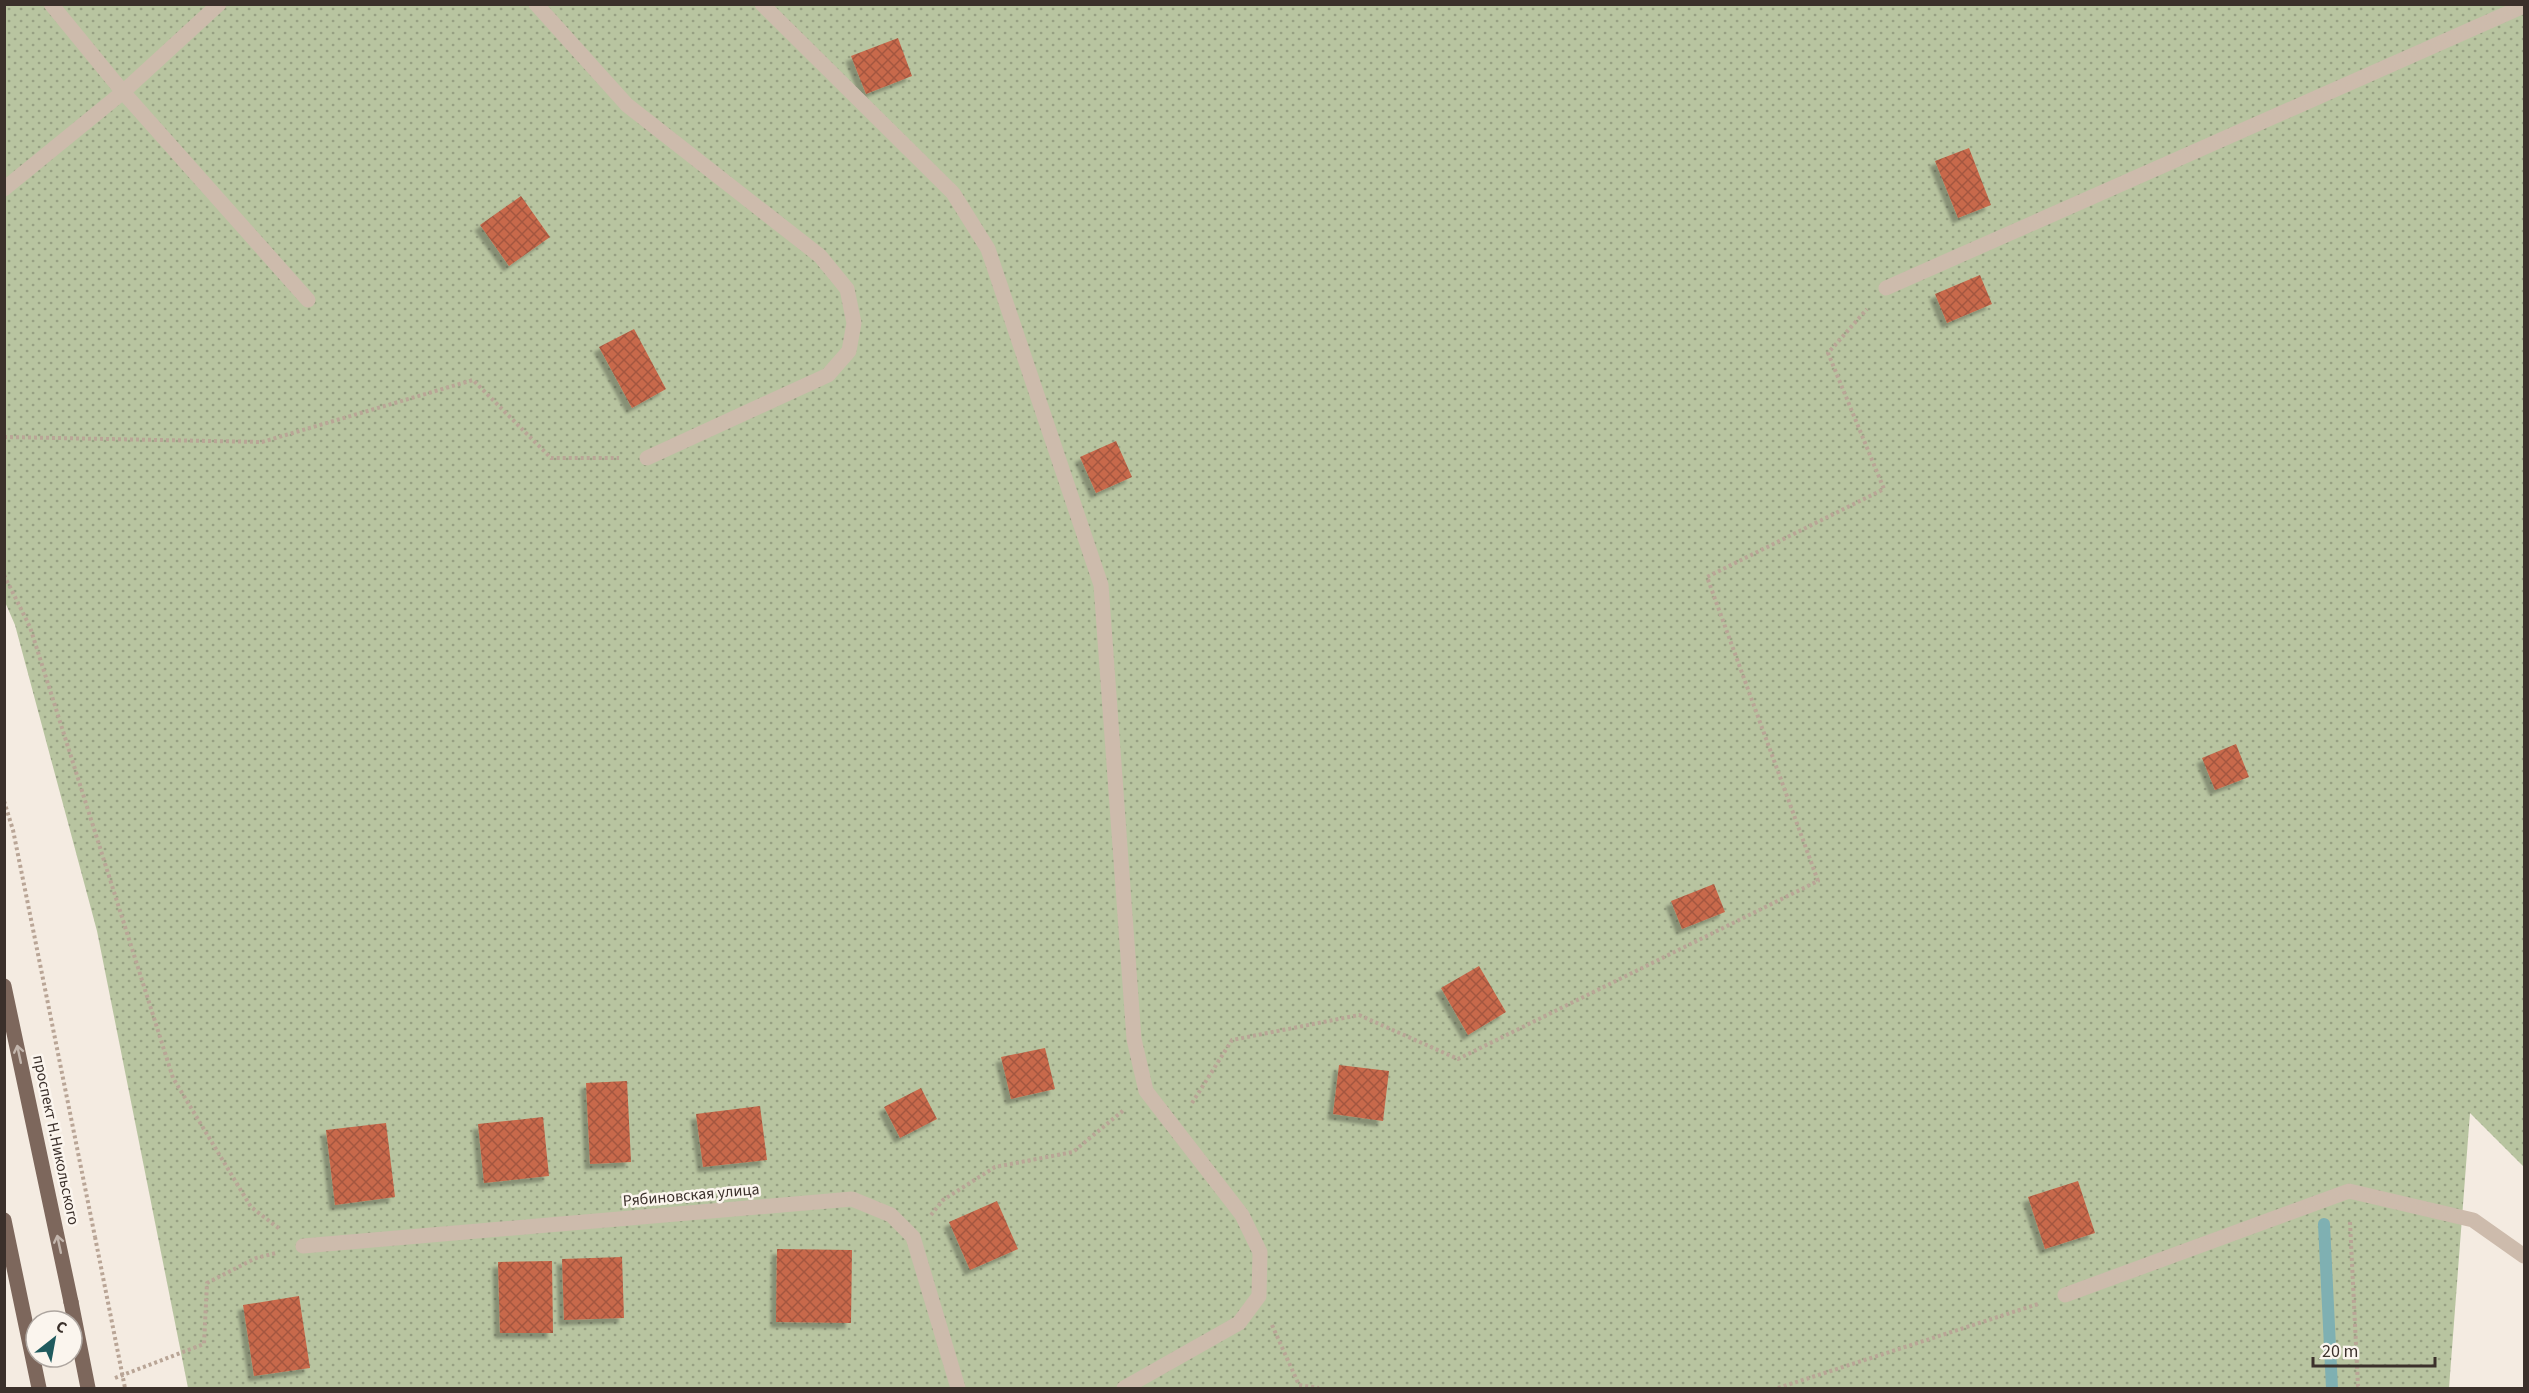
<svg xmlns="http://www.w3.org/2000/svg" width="2529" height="1393" font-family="'Source Sans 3',sans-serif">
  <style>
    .garden { fill: url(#garden-dots) }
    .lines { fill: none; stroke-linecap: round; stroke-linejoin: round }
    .stream { stroke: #7fb0b2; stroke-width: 12 }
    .building { fill: url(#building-cross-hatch); filter: url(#shadow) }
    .path { stroke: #b9a596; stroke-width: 4; stroke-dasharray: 3 3; stroke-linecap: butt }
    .lane { stroke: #cdbbac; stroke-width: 15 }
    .street { stroke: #cdbbac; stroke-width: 15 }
    .primary { stroke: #7d675c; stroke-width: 15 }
    .path-bridge { stroke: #b9a596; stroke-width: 4; stroke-dasharray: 3 3; stroke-linecap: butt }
    .primary-bridge { stroke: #7d675c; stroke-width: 15 }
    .oneway { stroke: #c2b5ac }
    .labels { text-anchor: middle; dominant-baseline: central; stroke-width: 5; stroke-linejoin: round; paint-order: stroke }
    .street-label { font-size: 16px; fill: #3b302b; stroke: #fbf5ee }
  </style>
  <defs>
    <pattern id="garden-dots" width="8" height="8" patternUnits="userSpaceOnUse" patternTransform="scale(1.5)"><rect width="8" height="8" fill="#b8c4a0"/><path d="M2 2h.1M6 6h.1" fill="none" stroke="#97a083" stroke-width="1.8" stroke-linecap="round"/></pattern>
    <pattern id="building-cross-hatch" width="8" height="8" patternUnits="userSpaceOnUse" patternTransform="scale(1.5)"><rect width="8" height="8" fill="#c8694b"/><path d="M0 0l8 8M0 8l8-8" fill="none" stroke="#a4573f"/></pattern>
    <filter id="shadow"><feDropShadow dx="-5.5" dy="5.5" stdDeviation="1.5" flood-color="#0004"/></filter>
  </defs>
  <rect width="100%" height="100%" fill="#f4ebe1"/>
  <path class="garden" d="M 4,5 L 2524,5 L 2524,1167 L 2470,1113 L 2449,1388 L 188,1388 L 97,931 L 15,625 L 5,602 Z"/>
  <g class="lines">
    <path class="stream" d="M 2324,1224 L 2332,1388"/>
  </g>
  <path class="building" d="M 898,38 L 912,76 L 866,94 L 851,56 Z
    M 1969,148 L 1991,205 L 1958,218 L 1935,161 Z
    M 521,196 L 550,237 L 509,266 L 480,225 Z
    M 1980,275 L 1992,304 L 1947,323 L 1935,294 Z
    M 634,329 L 666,389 L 632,408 L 599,347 Z
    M 1116,441 L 1132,477 L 1096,493 L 1080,457 Z
    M 2236,744 L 2249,777 L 2215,790 L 2202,758 Z
    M 1714,884 L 1725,912 L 1682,929 L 1671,901 Z
    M 1479,966 L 1506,1012 L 1468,1035 L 1441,988 Z
    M 1045,1048 L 1055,1089 L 1011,1099 L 1001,1057 Z
    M 1339,1065 L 1389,1071 L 1383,1121 L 1333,1114 Z
    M 627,1081 L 631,1162 L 590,1164 L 586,1083 Z
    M 921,1088 L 937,1119 L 900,1138 L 884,1107 Z
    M 760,1106 L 767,1160 L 703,1167 L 696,1114 Z
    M 543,1117 L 549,1176 L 484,1183 L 478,1124 Z
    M 386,1123 L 395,1197 L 335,1205 L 326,1130 Z
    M 2078,1181 L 2095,1233 L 2045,1249 L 2028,1197 Z
    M 997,1201 L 1018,1249 L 970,1270 L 949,1222 Z
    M 777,1249 L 852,1250 L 851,1323 L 776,1322 Z
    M 622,1257 L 624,1318 L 564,1320 L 562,1259 Z
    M 552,1261 L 553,1333 L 500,1333 L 498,1262 Z
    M 299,1296 L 310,1368 L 254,1376 L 243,1305 Z"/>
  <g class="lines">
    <path class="path" d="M 4,437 L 262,442 L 473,380 L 551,458 L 619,458
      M 4,575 L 30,627 L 173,1078 L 251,1207 L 281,1230
      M 4,801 L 13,830 L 95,1237
      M 1192,1103 L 1232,1040 L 1359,1015 L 1458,1059 L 1818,881 L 1707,577 L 1884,489 L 1828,353 L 1867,309
      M 931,1215 L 943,1200 L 995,1167 L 1073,1152 L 1125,1109
      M 2350,1222 L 2358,1386 L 2361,1388
      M 1272,1325 L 1299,1385 L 1319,1388
      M 115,1378 L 204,1344 L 207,1283 L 256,1258 L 276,1253
      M 1778,1388 L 2038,1304"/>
    <path class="lane" d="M 51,4 L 123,92 L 308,300
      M 536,4 L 627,105 L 820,256 L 847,289 L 854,323 L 849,351 L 828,375 L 647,458
      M 762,4 L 953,193 L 988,249 L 1101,585 L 1134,1039 L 1146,1091 L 1242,1215 L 1260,1252 L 1259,1296 L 1239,1323 L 1124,1388
      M 4,189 L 123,92 L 219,4
      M 1886,288 L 2524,6
      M 2065,1295 L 2349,1191 L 2473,1220 L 2524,1256"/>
    <path class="street" d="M 303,1246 L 852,1199 L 891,1215 L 913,1237 L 958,1388"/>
    <path class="primary" d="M 4,986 L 71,1302
      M 4,1220 L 39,1388"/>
    <path class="path-bridge" d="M 95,1237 L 125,1388"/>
    <path class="primary-bridge" d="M 71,1302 L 88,1388"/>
  </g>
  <defs><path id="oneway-shaft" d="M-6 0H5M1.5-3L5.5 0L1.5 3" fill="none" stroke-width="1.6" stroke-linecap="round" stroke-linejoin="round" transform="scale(1.5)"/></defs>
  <g class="oneway">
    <use href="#oneway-shaft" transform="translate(19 1054) rotate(-102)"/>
    <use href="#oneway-shaft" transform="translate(59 1244) rotate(-102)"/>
  </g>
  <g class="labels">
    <g class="street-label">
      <text transform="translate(56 1140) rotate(78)">проспект Н.Никольского</text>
      <text transform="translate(691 1195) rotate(-5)">Рябиновская улица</text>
    </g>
  </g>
  <rect width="2529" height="1393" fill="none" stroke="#3b302b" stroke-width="12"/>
  <g transform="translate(54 1339) rotate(31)"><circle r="28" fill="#fbf5ee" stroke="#aea6a0" stroke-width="1.5"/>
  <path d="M0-4.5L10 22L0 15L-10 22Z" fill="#1f5a5e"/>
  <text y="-9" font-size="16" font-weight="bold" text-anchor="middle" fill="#3b302b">С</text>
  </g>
  <path d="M2313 1357v9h122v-9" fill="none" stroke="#3b302b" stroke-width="3"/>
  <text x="2322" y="1357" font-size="18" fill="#3b302b" stroke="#fbf5ee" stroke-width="4.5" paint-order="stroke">20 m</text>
</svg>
